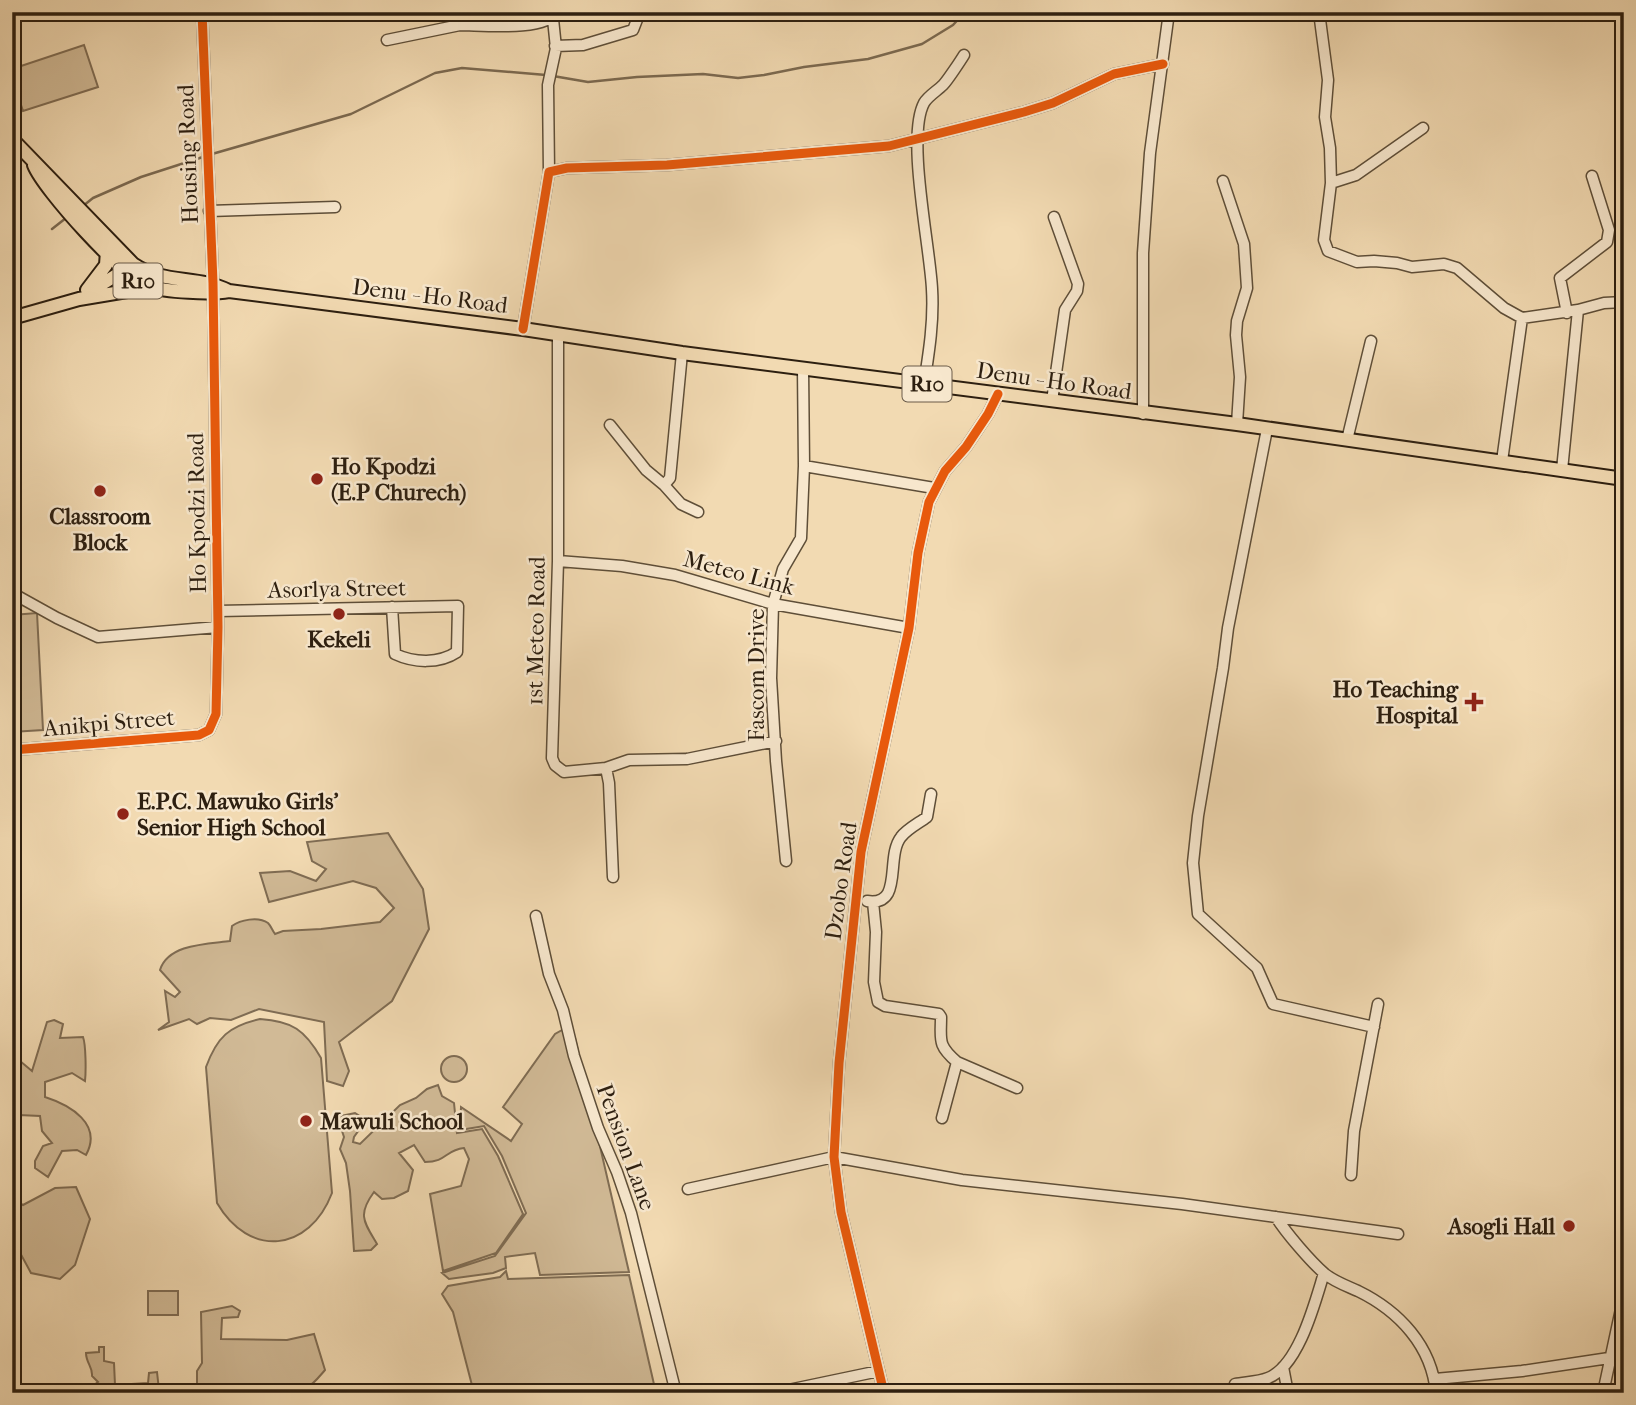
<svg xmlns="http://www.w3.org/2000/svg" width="1636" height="1405" font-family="'IM FELL French Canon',serif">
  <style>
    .green { fill: #d1ba96; stroke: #7f6c53; stroke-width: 2 }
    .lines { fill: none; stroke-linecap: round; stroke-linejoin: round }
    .stream { stroke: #7b6950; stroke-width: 2.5 }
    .minor-casing { stroke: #5e4e38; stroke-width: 13 }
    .major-casing { stroke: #2d1f10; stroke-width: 16 }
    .minor { stroke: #f7e7cd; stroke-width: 10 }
    .major { stroke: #f2dab2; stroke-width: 12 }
    .cycleway-casing { stroke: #f7e7cd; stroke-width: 13 }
    .cycleway { stroke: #e8590c; stroke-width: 9 }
    .poi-dot { fill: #8f2418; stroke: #f7e7cd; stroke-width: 2.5 }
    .labels { text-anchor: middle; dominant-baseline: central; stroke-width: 5; stroke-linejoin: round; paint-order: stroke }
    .shield { fill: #f7e7cd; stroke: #6a5b49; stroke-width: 2 }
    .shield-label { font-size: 21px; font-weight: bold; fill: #2d1f10 }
    .street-label { font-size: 23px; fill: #2d1f10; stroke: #f7e7cd }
    .poi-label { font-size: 23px; font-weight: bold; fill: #2d1f10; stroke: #f7e7cd; text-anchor: start }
  </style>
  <rect width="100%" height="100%" fill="#f2dab2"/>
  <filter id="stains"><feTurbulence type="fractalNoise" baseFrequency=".00286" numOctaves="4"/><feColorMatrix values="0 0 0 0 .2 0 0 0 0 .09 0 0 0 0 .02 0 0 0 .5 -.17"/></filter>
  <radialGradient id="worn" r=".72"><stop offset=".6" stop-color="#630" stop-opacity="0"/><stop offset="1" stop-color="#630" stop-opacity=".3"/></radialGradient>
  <path class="green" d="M 84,45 L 98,87 L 23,111 L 12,78 L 12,69 Z
    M 37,613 L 43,730 L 12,732 L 12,615 Z
    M 388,833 L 423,889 L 429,929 L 392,1001 L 339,1042 L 349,1071 L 343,1086 L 327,1081 L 324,1022 L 259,1009 L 231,1020 L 210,1018 L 197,1024 L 189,1019 L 158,1030 L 169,1022 L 165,991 L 175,997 L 180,992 L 160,970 C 168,944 207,944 230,941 L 232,926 C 240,920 258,916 268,923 C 271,926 272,930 275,934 L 283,931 L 321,929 L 380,922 L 394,908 L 376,888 L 353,881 L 269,902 L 260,873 L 290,871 L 316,881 L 326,869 L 312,861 L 307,842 Z
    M 260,1019 C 292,1021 305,1030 321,1058 L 332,1193 C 309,1253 249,1258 217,1203 L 206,1067 C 217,1037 229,1026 260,1019 Z
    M 54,1020 L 63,1024 L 60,1038 L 83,1037 C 86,1045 86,1072 85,1081 L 72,1073 L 45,1082 L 45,1097 C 70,1105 103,1124 86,1155 L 77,1150 L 62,1151 L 48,1177 L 35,1168 L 35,1161 L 43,1146 L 52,1143 L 42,1131 L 40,1116 L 19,1115 L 12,1124 L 12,1042 L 18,1051 L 20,1061 L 32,1071 L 47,1022 Z
    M 564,1029 L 575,1038 L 629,1272 L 540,1275 L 535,1253 L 505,1257 L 506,1268 L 493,1273 L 449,1279 L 442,1273 L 495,1256 L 526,1213 L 502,1156 L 484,1126 L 460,1130 L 461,1107 L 511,1141 L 522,1124 L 503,1107 L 555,1034 Z
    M441 1069a13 13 0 1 1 26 0a13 13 0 1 1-26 0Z
    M 438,1085 L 442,1096 L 454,1103 L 457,1133 L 482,1129 L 498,1156 L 523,1214 L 496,1253 L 443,1271 L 430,1194 L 461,1186 L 469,1159 L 464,1148 C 445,1150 447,1162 425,1162 L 414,1145 L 399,1153 L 413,1170 L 408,1191 L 394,1198 L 382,1199 L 374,1192 C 357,1215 364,1222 377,1244 L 371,1250 L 354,1251 L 350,1191 L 346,1163 L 340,1149 L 344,1137 L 339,1122 L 340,1116 L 355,1113 L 366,1120 L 354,1137 L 353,1142 L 360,1144 L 400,1105 L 416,1098 L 427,1089 Z
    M 76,1187 L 90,1219 L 75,1265 L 60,1279 L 31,1273 L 12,1238 L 12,1207 L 17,1202 L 23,1205 L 55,1188 Z
    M 506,1271 L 508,1279 L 629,1275 L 656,1393 L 474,1393 L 453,1312 L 442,1294 L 448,1286 L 500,1277 Z
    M 148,1291 L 178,1291 L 178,1315 L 148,1315 Z
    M 232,1306 L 240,1311 L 238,1317 L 222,1318 L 221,1339 L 287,1340 L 314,1334 L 325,1370 C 311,1386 309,1392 287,1385 L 282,1393 L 197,1393 L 197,1371 L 202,1363 L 201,1312 Z
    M 99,1347 L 104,1347 L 104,1361 L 114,1363 L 115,1385 L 148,1383 L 149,1373 L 157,1372 L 159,1390 L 157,1393 L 93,1393 L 90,1388 L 98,1382 L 92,1376 C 93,1367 86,1363 86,1353 L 99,1352 Z"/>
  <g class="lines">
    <path class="stream" d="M 553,76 L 588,82 L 637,77 L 703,74 L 738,78 L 764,75 L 804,67 L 868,59 L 922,44 L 953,25 L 965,12
      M 212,154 L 351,114 L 435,73 L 462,68 L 546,75
      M 83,206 L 93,198 L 141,177 L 206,156
      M 52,229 L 66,218"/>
    <g class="minor-casing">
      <path id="minor" d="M 454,12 L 460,25 C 481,25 546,32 556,12
        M 1319,12 L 1328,80 L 1325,117 L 1330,148 L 1331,183 L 1324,240 L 1328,251 L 1357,262 L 1374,261 L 1397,263 L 1412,267 L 1444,264 L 1457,268 L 1504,308 L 1522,318 L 1578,310
        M 387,40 L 460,25
        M 555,46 L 583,45 L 633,30 L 640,12
        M 549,172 L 548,85 L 556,48 L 553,19
        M 1223,181 L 1244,244 L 1247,288 L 1237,321 L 1236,335 L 1240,377 L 1237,424
        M 1331,183 L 1356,175 L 1423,128
        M 209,211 L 335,207
        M 1567,313 L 1560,278 L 1607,242 L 1609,230 L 1592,176
        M 523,329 L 549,172 L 567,168 L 667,165 L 889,146 L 1024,112 L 1053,103 L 1114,74 L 1163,64
        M 558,334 L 558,561 L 552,758 L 555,765 L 564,772 L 606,768 L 609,783 L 613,877
        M 924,384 C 929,352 934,321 932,289 C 930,246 906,137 924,103 C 928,96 937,91 943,85 C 947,81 961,60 964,55
        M 1052,401 L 1065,310 L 1077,291 L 1078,284 L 1054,217
        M 1143,414 L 1143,253 L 1150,153 L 1169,12
        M 610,425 L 646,470 L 664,485 L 670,478 L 682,353
        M 1267,429 L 1228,628 L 1223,668 L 1198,816 L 1193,863 L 1198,914 L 1257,968 L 1273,1004 L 1374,1027
        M 1347,440 L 1371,341
        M 1502,461 L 1522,318
        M 804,466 L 934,488
        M 1562,470 L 1578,310 L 1604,303 L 1624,302
        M 664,485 L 681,504 L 698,512
        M 558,561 L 622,566 L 675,575 L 773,604 L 909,628
        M 12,593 L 57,618 L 98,637 L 218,627
        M 218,611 L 458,606 L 457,652 C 439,664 414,663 395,654 L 392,607
        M 12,750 L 199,735 L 209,730 L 216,714 L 218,627 L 213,283 L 202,12
        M 606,768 L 629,760 L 687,759 L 776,741
        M 786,861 L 776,761 L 771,678 L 773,604 L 783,569 L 801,538 L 804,466 L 803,368
        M 867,901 C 904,907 885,857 901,837 C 907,829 919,823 927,817 L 931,794
        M 873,902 L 876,932 L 874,982 L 878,1002 L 885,1006 L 939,1014 L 941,1017 C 941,1040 937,1045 957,1062 L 942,1118
        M 536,916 L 549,974 L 563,1010 L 574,1056 L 598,1128 L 617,1172 L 631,1213 L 676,1393
        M 957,1062 L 1017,1088
        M 1351,1175 L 1354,1131 L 1378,1004
        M 688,1189 L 834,1157 L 962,1180 L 1182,1204 L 1398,1234
        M 1276,1217 C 1286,1233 1311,1262 1325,1274 C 1335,1282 1347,1286 1358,1291 C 1399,1311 1432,1346 1436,1393
        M 1283,1367 L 1288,1393
        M 1435,1379 L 1522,1371 L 1609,1358
        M 1235,1384 C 1245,1382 1258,1382 1268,1378 C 1299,1366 1315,1302 1324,1273
        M 774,1393 L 879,1371
        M 884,1393 L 841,1212 L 834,1157 L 839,1063 L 861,852 L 909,628 L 918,553 L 929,502 L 945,471 L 966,447 L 988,414 L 998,394
        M 1603,1393 L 1624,1295"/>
    </g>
    <g class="major-casing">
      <path id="major" d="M 12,139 L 133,264 C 164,285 197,275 229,291
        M 34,165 C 44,190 123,277 148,286 C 166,292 211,294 229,291 L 523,329 L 682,353 L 1237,424 L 1624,479
        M 87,290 L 106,265 L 107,251
        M 88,293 L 129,267
        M 12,318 L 79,299 L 151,287"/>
    </g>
    <use href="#minor" class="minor"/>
    <use href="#major" class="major"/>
    <g class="cycleway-casing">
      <path id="cycleway" d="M 523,329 L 549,172 L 567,168 L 667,165 L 889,146 L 1024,112 L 1053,103 L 1114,74 L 1163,64
        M 12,750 L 199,735 L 209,730 L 216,714 L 218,627 L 213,283 L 202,12
        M 884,1393 L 841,1212 L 834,1157 L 839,1063 L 861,852 L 909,628 L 918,553 L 929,502 L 945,471 L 966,447 L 988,414 L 998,394"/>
    </g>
    <use href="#cycleway" class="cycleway"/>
  </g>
  <g class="poi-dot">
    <circle cx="317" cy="479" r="7"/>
    <circle cx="100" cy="491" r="7"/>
    <circle cx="339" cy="614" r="7"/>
    <path d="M1470.5 691.5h7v7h7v7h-7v7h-7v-7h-7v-7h7z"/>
    <circle cx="123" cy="814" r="7"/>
    <circle cx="306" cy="1121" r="7"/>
    <circle cx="1569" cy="1226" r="7"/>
  </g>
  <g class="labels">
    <g class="shield">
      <rect x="113.5" y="263.5" width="49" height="35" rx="5"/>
      <rect x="902.5" y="366.5" width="49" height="35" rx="5"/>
    </g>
    <g class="shield-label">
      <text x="138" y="281">R10</text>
      <text x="927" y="384">R10</text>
    </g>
    <g class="street-label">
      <text transform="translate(188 154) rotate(-92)">Housing Road</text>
      <text transform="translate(430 296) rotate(7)">Denu - Ho Road</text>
      <text transform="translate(1054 381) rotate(8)">Denu - Ho Road</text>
      <text transform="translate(197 513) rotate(-91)">Ho Kpodzi Road</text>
      <text transform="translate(739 573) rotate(15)">Meteo Link</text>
      <text transform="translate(337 589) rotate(-1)">Asorlya Street</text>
      <text transform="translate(536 631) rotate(-89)">1st Meteo Road</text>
      <text transform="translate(756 675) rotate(-90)">Fascom Drive</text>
      <text transform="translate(109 723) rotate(-5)">Anikpi Street</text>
      <text transform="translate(841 881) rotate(-82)">Dzobo Road</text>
      <text transform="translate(626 1147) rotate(70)">Pension Lane</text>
    </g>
    <g class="poi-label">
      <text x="331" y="466">Ho Kpodzi<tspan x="331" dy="26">(E.P Churech)</tspan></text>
      <text x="100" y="516" text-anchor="middle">Classroom<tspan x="100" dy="26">Block</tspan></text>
      <text x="339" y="639" text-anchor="middle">Kekeli</text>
      <text x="1458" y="689" text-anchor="end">Ho Teaching<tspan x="1458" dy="26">Hospital</tspan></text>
      <text x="137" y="801">E.P.C. Mawuko Girls'<tspan x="137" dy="26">Senior High School</tspan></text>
      <text x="320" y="1121">Mawuli School</text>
      <text x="1555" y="1226" text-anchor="end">Asogli Hall</text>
    </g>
  </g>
  <rect width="1636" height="1405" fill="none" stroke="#f2dab2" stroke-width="42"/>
  <rect x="14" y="14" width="1608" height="1377" fill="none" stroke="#2d1f10" stroke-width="3.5"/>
  <rect x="21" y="21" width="1594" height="1363" fill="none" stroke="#2d1f10" stroke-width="2"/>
  <rect width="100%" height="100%" filter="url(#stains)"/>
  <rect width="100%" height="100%" fill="url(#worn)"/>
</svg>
